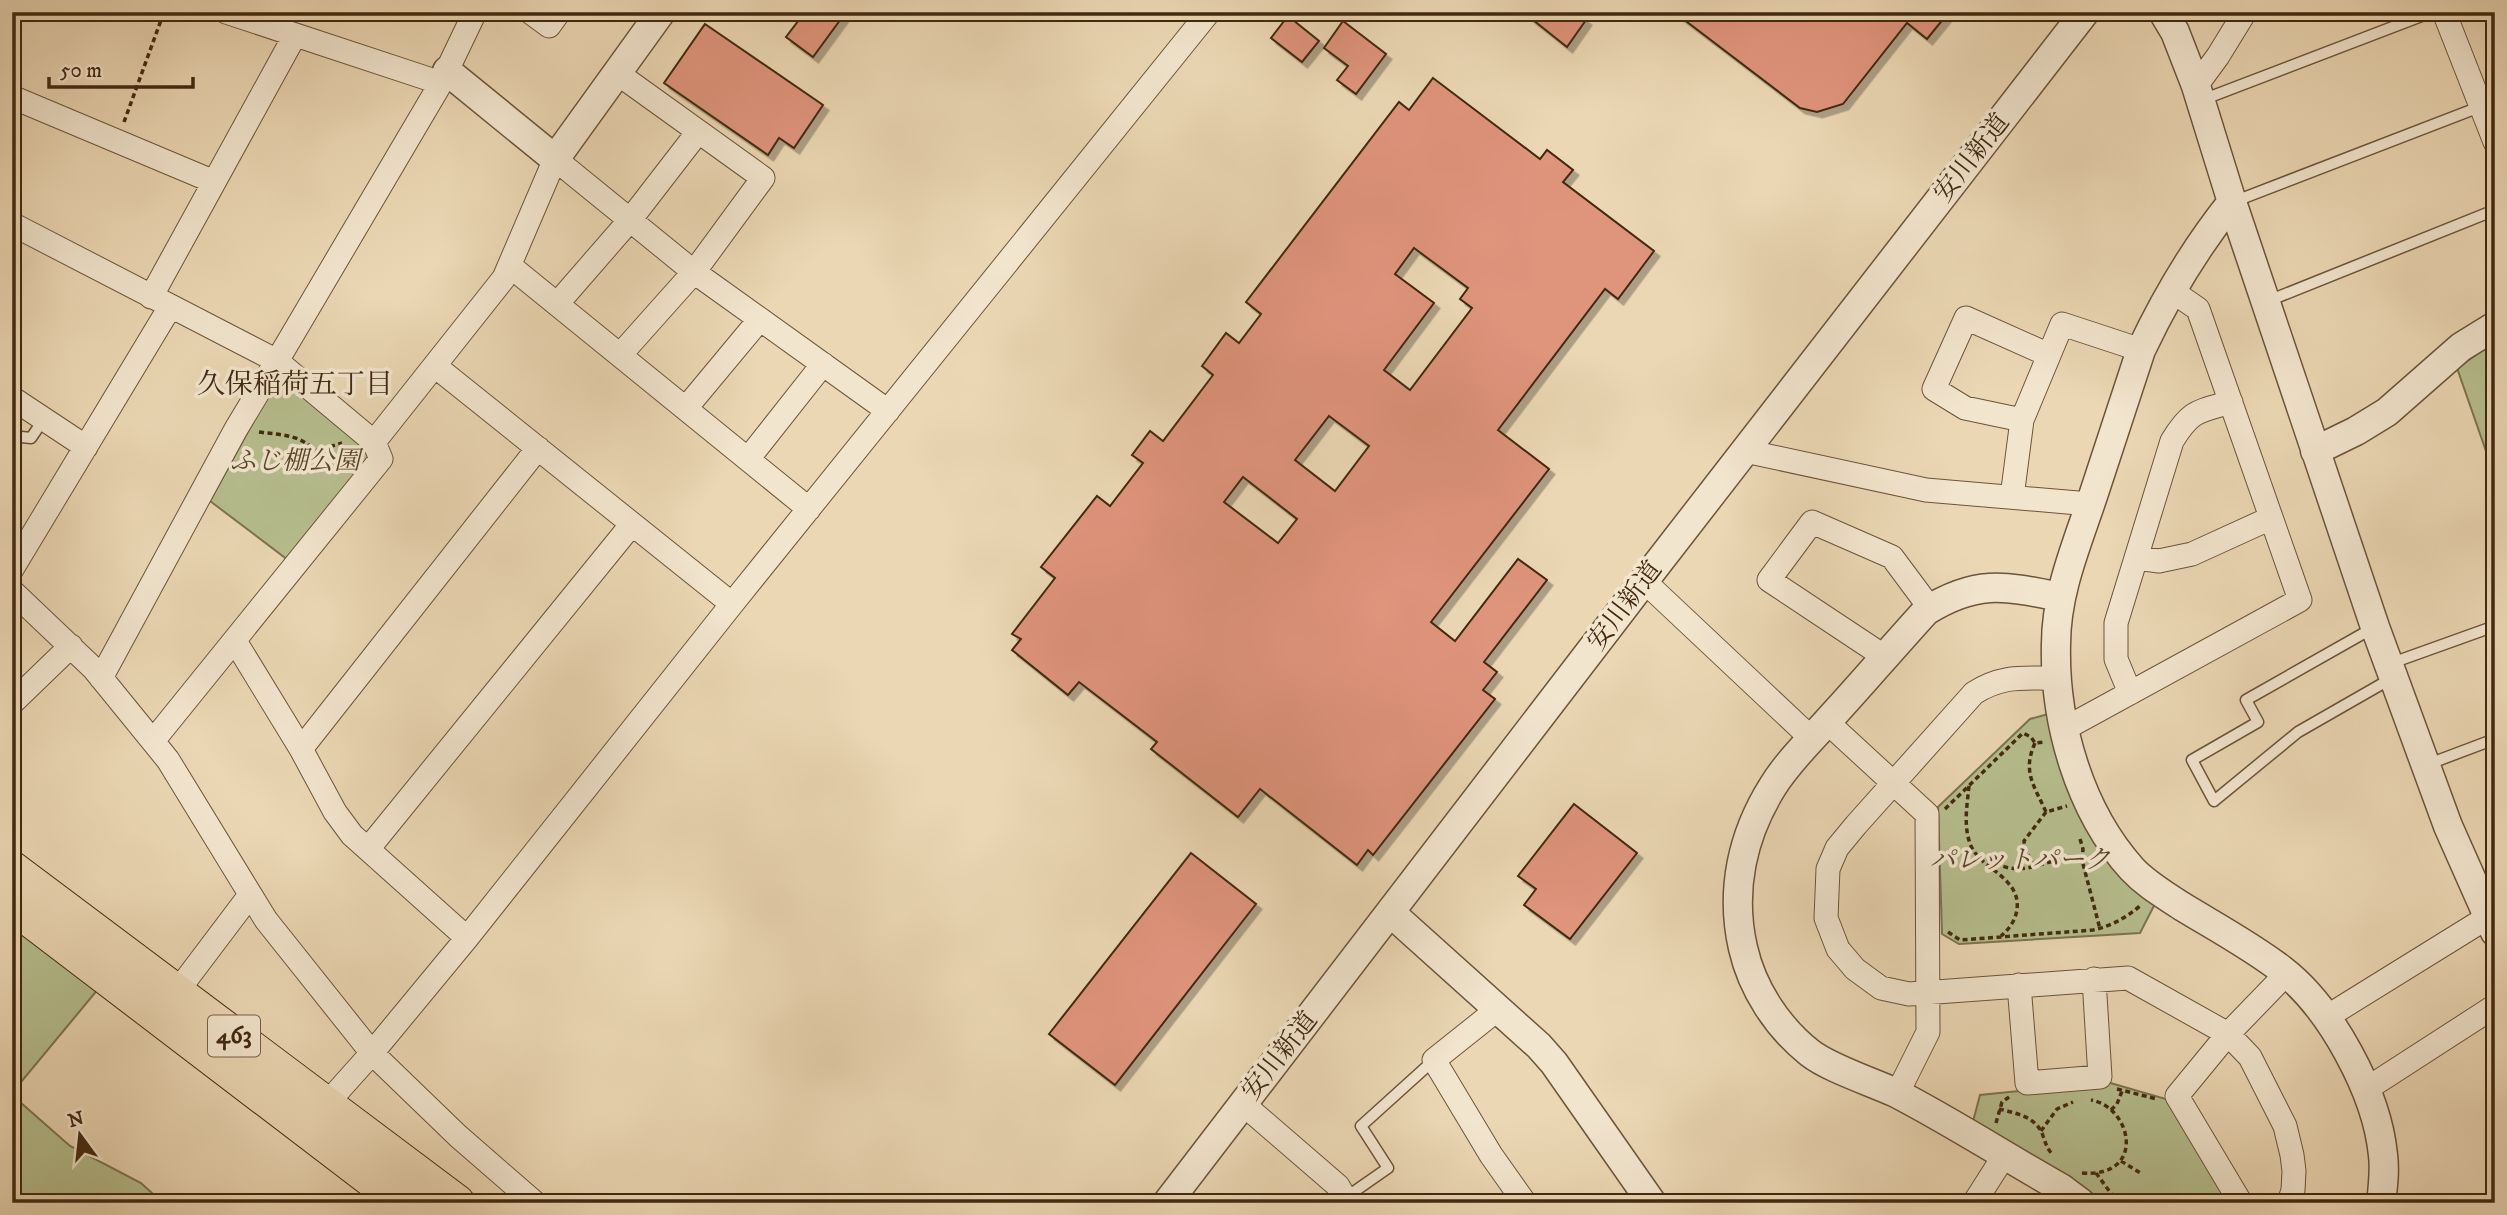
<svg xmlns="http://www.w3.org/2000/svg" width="2507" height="1215" font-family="'IM FELL DW Pica','Noto Serif JP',serif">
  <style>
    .green { fill: #b6be8e; stroke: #7c744f; stroke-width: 2 }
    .building { fill: #df947b; stroke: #412910; stroke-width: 2; fill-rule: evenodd; filter: url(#shadow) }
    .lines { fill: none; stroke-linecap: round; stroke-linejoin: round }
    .service-casing { stroke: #6c5439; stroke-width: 13 }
    .minor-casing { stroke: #6c5439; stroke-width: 25 }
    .tertiary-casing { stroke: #6c5439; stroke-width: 31 }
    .trunk-casing { stroke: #412910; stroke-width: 39 }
    .path { stroke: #412910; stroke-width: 3.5; stroke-dasharray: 5 3.5; stroke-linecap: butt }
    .service { stroke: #f2e5ce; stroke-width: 10 }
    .minor { stroke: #f2e5ce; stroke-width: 23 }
    .tertiary { stroke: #f2e5ce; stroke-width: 28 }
    .trunk { stroke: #ebd7b4; stroke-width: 37 }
    .labels { text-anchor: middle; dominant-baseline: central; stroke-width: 7; stroke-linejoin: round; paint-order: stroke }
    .shield { fill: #f2e5ce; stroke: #766149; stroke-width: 2 }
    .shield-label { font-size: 24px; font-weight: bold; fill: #412910 }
    .street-label { font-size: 26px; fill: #412910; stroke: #f2e5ce }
    .park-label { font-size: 26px; font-style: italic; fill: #584729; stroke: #f2e5ce }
    .neighbourhood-label { font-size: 28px; fill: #412910; stroke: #f2e5ce }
  </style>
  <defs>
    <filter id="shadow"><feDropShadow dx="5.5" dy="5.5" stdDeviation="0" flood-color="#0004"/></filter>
  </defs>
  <rect width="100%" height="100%" fill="#ebd7b4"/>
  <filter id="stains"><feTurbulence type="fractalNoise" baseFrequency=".00286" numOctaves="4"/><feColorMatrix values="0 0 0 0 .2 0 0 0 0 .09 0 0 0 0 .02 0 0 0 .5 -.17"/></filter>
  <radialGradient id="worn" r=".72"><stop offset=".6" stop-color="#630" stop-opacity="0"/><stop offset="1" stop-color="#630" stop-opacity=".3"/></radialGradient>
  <path class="green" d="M 2495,342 L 2495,477 L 2457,368 Z
    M 285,380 L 368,446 L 371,456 L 288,560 L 210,501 L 274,384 Z
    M 2052,713 L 2157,900 L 2140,933 L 1959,944 L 1942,934 L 1938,807 L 2030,719 Z
    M 12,923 L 99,988 L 12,1093 Z
    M 2107,1082 L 2166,1099 L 2231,1203 L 2094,1203 L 1971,1129 L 1980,1095 Z
    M 12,1095 L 70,1146 L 141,1183 L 163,1203 L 12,1203 Z"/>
  <path class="building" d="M 805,12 L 846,12 L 813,57 L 786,37 Z
    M 1523,12 L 1576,12 L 1586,20 L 1567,47 Z
    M 1674,12 L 1949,12 L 1927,39 L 1907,23 L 1843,104 L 1817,112 L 1800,108 Z
    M 1288,16 L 1319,41 L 1302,62 L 1271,38 Z
    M 1343,21 L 1386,54 L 1356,94 L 1337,80 L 1348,66 L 1324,48 Z
    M 705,24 L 823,105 L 794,148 L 779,138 L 768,155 L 664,83 Z
    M 1433,78 L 1540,159 L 1547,150 L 1573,170 L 1563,182 L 1654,251 L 1618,299 L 1605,289 L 1498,430 L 1549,469 L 1431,622 L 1455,641 L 1518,559 L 1547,580 L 1484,662 L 1497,672 L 1483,690 L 1495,699 L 1373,855 L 1368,850 L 1357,865 L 1260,789 L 1238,817 L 1151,749 L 1157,742 L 1079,682 L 1068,695 L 1012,650 L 1021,639 L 1012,634 L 1055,578 L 1041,567 L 1097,496 L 1110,506 L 1143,463 L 1132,455 L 1150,431 L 1163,441 L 1213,375 L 1202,366 L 1226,333 L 1239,343 L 1261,314 L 1246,302 L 1399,102 L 1409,110 ZM 1414,248 L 1468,288 L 1460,299 L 1472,308 L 1410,390 L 1384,370 L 1434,303 L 1395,274 ZM 1329,416 L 1369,446 L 1335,491 L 1295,460 ZM 1243,477 L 1297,519 L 1278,543 L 1224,502 Z
    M 1574,804 L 1637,853 L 1570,939 L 1524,905 L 1536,889 L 1518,876 Z
    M 1191,853 L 1256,904 L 1115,1085 L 1049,1034 Z"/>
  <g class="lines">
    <g class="service-casing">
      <path id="service" d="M 2202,100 L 2432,12
        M 2233,202 L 2495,101
        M 2268,301 L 2495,210
        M 12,436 L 31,438 L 44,419
        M 2373,628 L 2246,700 L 2258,722 L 2192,760 L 2214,801 L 2298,732 L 2394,677
        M 2389,664 L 2495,626
        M 2426,765 L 2495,739
        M 1345,1198 L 1388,1168 L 1361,1126 L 1434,1060"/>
    </g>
    <g class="minor-casing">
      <path id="minor" d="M 226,12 L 441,83
        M 530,12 L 549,26 L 559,12
        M 2444,12 L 2495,142
        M 617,73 L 763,178 L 694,272 L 620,355
        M 2196,86 L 2218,56 L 2245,12
        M 12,97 L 212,181
        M 12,224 L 277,361 L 441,83 L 475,12
        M 510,266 L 809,509
        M 151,297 L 295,35
        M 557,304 L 630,220 L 698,132
        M 435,366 L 732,604
        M 12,398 L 86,447
        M 686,408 L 760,319
        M 2022,420 L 1965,408 L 1934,389 L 1966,318 L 2049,355
        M 374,442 L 504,278 L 555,159 L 694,272 L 888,411
        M 1745,451 L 1926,490 L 2090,504
        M 748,459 L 823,364
        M 2012,497 L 2022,420 L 2062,324 L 2141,350
        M 2136,558 L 2159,561 L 2192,554 L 2271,518
        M 12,569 L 170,307
        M 1644,581 L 1812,739
        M 12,591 L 94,669 L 168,760 L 266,920 L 372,1053 L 458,1136 L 535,1203
        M 235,641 L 301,749 L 335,812 L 352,835 L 467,938
        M 1885,657 L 1769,580 L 1812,522 L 1892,557 L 1930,608
        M 101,678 L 236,429 L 277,361 L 374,442 L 381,459 L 153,741
        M 2058,678 C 2024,679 2004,674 1974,693 L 1856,825 L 1837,848 L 1828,869 L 1826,918 L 1838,949 L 1855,969 L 1881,988 L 1909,994 L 2128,978 L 2228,1034 L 2250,1057 L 2285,1126 L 2292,1155 L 2294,1171 L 2293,1190 L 2289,1203
        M 2130,693 L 2116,659 L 2116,623 L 2172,441 C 2191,410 2197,412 2231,402
        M 12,703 L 71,646
        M 1827,722 L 1927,814 L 1928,1032 L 1897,1094
        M 2066,728 L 2300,600 L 2198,309 L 2172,291
        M 301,749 L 538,448
        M 368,849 L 632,524
        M 2019,985 L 2027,1083 L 2100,1077 L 2094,979
        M 176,993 L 250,895
        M 1498,1009 L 1434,1060 L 1491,1155 L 1525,1203
        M 2325,1018 L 2488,917
        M 2365,1090 L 2495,1006
        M 1243,1104 L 1338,1186 L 1348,1203
        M 321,1115 L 338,1091 L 372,1053 L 467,938 L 732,604 L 1209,12
        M 1974,1203 L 2004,1156
        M 2242,1203 L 2239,1200 L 2177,1096 L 2228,1034 L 2287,973"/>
    </g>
    <g class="tertiary-casing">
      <path id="tertiary" d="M 2163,12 L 2175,32 L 2196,86 L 2232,202 L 2375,627 L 2448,826 L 2495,932
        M 447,71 L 555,159 L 661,12
        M 2232,202 C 2195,248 2166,297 2141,350 C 2125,398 2109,447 2093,496 C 2077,544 2056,592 2056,644 C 2054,722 2079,810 2132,869 C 2147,885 2165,895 2183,907 C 2216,927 2251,946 2281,969 C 2331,1007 2377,1093 2383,1155 C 2385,1171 2383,1187 2381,1203
        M 2315,451 L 2356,431 L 2387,412 L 2461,347 L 2495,326
        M 2060,597 C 2005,586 1977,579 1926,611 C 1895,645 1865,680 1834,714 C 1814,737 1789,760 1773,786 C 1742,835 1730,891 1743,948 C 1752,988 1777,1027 1810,1053 C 1829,1068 1872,1082 1896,1093 C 1952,1122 2006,1157 2061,1188 L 2081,1203
        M 1391,913 L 1539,1046 L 1554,1063 L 1652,1203
        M 1167,1203 L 1644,581 L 2085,12"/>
    </g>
    <g class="trunk-casing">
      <path id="trunk" d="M 12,870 L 456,1203
        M 12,904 L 404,1203"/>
    </g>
    <path class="path" d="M 124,122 L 164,12
      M 259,432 C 280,435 300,434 315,451 L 342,443
      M 2035,743 C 2022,772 2034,785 2046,812 L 2067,806
      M 1969,786 C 1967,806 1963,827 1971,846 C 1979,863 1998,870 2009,884 C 2024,901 2017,923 2001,936
      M 1945,809 L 2023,733 L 2031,737 L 2035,743 L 2045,742
      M 2046,812 L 2024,841 L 2025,851 L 2036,866 L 2064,858 L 2082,860
      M 2080,839 L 2083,849 L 2082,860 L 2100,929
      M 1980,856 C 2000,866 2013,873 2035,866
      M 1948,932 L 1960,940 L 2093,930 C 2111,926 2126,918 2141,905
      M 2117,1089 L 2157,1099
      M 1999,1109 C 2015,1113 2034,1116 2042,1133 C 2045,1141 2046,1147 2052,1154
      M 2111,1110 L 2117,1104 L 2122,1091
      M 1996,1123 L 2002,1102 L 2012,1095
      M 2041,1131 L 2057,1109 L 2073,1102
      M 2121,1161 L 2142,1174
      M 2082,1173 C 2147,1178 2132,1107 2091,1100
      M 2096,1173 L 2118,1203"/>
    <use href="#service" class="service"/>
    <use href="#minor" class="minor"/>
    <use href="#tertiary" class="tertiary"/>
    <use href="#trunk" class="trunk"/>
  </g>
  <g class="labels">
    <rect class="shield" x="208" y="1015.5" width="52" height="41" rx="5"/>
    <g class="shield-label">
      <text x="234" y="1036">463</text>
    </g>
    <g class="street-label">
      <text transform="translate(1972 158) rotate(-52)">安川新道</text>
      <text transform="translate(1625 606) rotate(-53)">安川新道</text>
      <text transform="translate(1280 1056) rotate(-52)">安川新道</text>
    </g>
    <g class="park-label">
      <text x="295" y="461">ふじ棚公園</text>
      <text x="2020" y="860">パレットパーク</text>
    </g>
    <g class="neighbourhood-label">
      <text x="295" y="384">久保稲荷五丁目</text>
    </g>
  </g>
  <rect width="2507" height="1215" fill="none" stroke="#ebd7b4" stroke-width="42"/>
  <rect x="14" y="14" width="2479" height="1187" fill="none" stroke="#412910" stroke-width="3.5"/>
  <rect x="21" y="21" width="2465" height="1173" fill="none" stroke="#412910" stroke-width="2"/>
  <g transform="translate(80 1135) rotate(345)" stroke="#f2e5ce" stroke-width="5" paint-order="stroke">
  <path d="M0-5L12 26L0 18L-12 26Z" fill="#412910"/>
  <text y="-10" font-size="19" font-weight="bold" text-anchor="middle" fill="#412910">N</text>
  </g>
  <path d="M49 77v10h144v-10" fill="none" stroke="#412910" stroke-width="3.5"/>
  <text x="60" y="77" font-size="21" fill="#412910" stroke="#f2e5ce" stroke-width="5" paint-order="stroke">50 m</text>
  <rect width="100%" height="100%" filter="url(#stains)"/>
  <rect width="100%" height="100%" fill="url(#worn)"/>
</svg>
